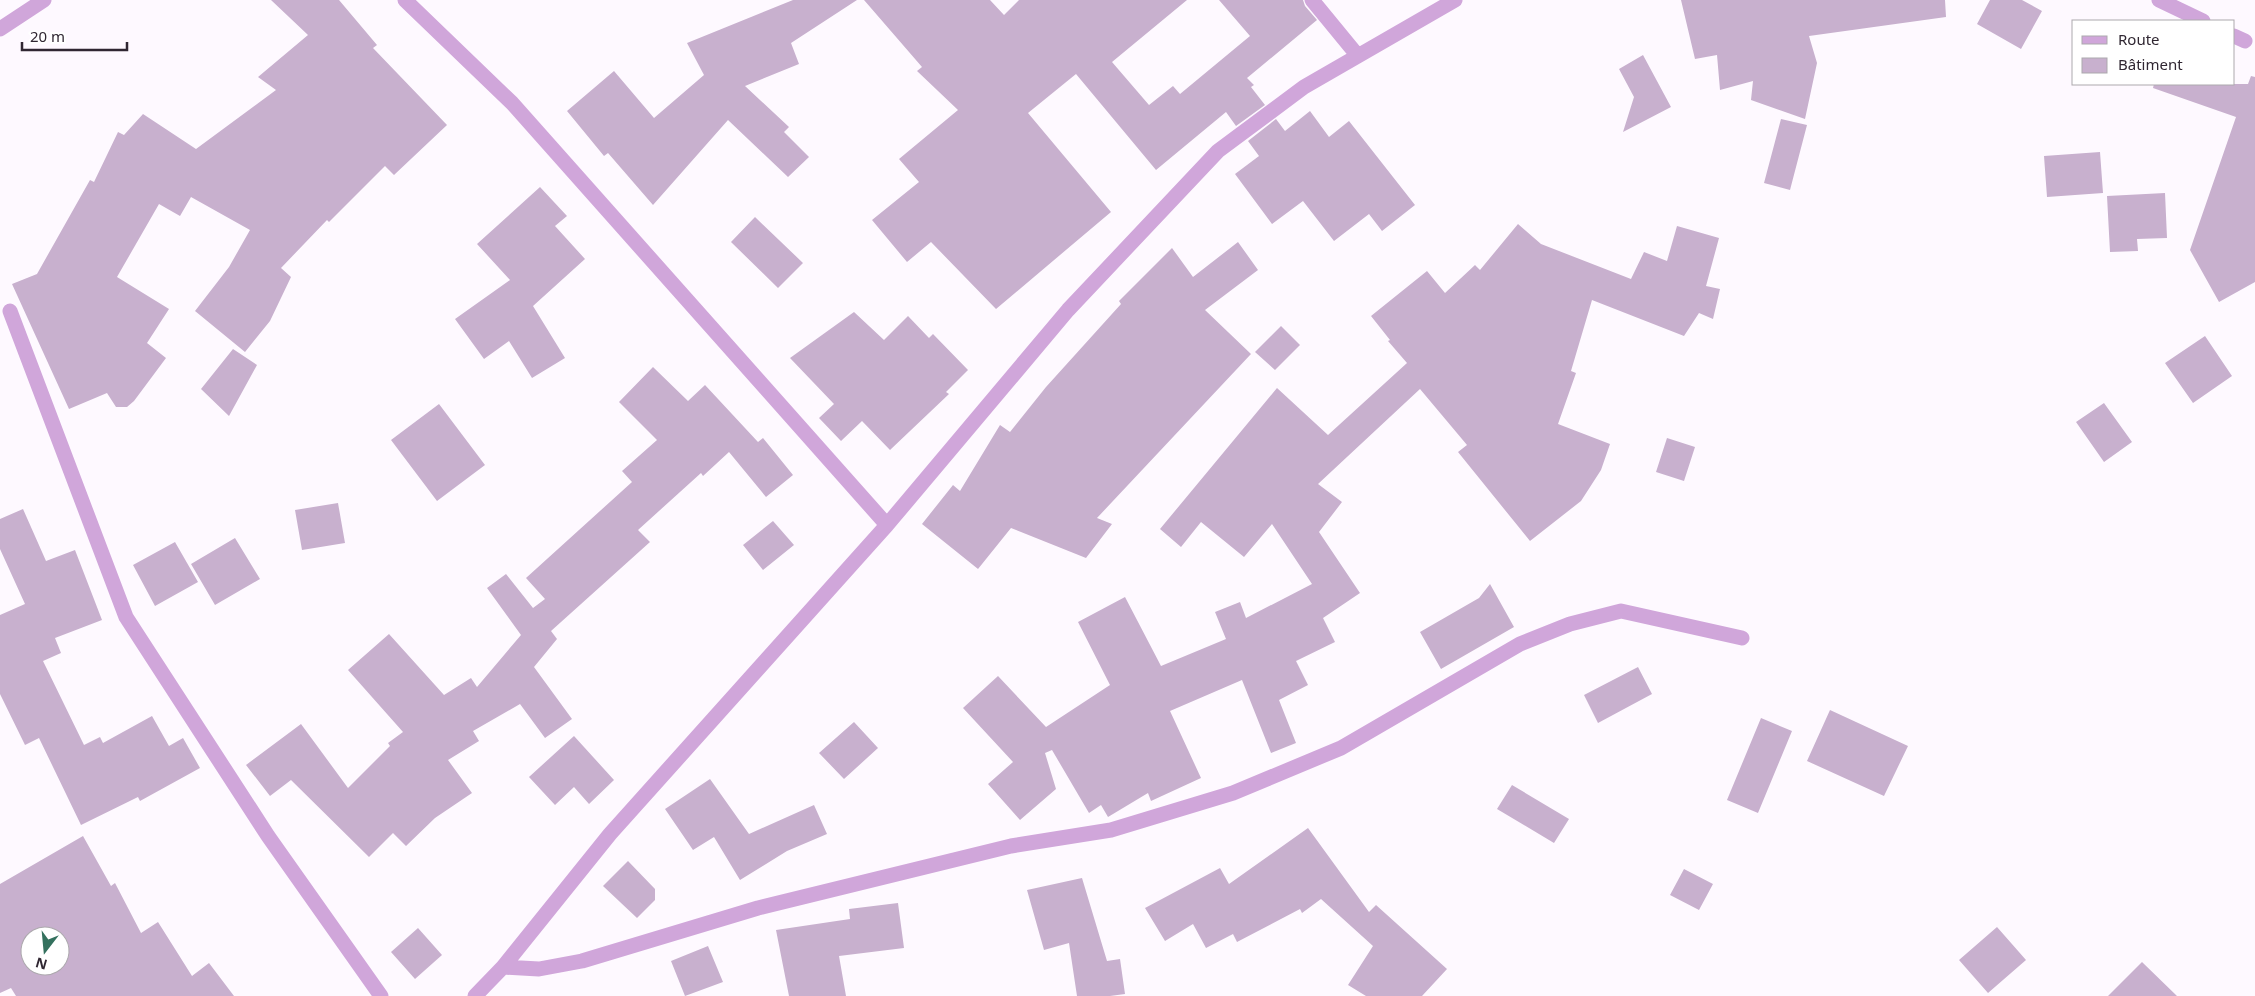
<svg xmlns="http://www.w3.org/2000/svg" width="2255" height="996" font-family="'Noto Sans',sans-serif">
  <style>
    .building { fill: #c8b0ce; fill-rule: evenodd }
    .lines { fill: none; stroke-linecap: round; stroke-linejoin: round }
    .minor { stroke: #d0a6da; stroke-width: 15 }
  </style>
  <rect width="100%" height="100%" fill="#fef9ff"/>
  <path class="building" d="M 271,0 L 339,0 L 377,45 L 373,48 L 447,125 L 394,175 L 385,166 L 329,222 L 327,220 L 281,268 L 291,277 L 270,321 L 245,352 L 195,311 L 229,267 L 250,230 L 191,197 L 180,216 L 159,204 L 117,277 L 169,309 L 147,343 L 166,358 L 134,401 L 127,407 L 116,407 L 107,393 L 69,409 L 12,284 L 37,274 L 90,180 L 94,182 L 118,132 L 124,135 L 143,114 L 196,149 L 276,90 L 258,77 L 308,35 Z
    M 793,0 L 857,0 L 791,43 L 799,64 L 745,86 L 789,127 L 784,132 L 809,157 L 788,177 L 728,120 L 653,205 L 608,153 L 604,156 L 567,111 L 614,71 L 654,118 L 704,75 L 687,43 Z
    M 864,0 L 990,0 L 1004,15 L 1019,0 L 1187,0 L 1112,62 L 1149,105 L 1173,86 L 1180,94 L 1250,36 L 1219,0 L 1303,0 L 1305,6 L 1317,20 L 1247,78 L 1254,85 L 1251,87 L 1265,105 L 1236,126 L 1226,112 L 1156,170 L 1076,74 L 1028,113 L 1111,212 L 996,309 L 931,242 L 907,262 L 872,220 L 919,182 L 899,159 L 958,110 L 917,71 L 922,67 Z
    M 1681,0 L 1945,0 L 1946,17 L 1809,36 L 1817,63 L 1805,119 L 1751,100 L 1753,81 L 1720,90 L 1717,55 L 1695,59 Z
    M 1990,0 L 2022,0 L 2042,11 L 2021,49 L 1977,24 Z
    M 1643,55 L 1671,107 L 1623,132 L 1634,97 L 1619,69 Z
    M 2251,76 L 2255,77 L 2255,282 L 2219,302 L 2190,250 L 2236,117 L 2153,88 L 2154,84 L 2248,84 Z
    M 1310,111 L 1329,137 L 1349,121 L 1415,205 L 1382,231 L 1369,214 L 1334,241 L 1303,201 L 1272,224 L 1235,174 L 1259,156 L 1248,141 L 1276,119 L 1285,131 Z
    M 1781,119 L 1807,125 L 1790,190 L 1764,183 Z
    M 2100,152 L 2103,193 L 2047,197 L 2044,156 Z
    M 540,187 L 567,216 L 555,226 L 585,259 L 533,306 L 565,358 L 532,378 L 509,341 L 484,359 L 455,319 L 510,280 L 477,244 Z
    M 2165,193 L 2167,238 L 2137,239 L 2138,251 L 2110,252 L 2107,196 Z
    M 755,217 L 803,263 L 778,288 L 731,242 Z
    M 1518,224 L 1541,244 L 1631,279 L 1644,252 L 1667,261 L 1677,226 L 1719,238 L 1706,286 L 1720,289 L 1713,319 L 1699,313 L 1684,336 L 1592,300 L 1571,371 L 1576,373 L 1558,424 L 1610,444 L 1601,470 L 1581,501 L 1530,541 L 1458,452 L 1467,445 L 1420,389 L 1318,484 L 1342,502 L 1319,532 L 1360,593 L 1323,618 L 1335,642 L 1296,661 L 1308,685 L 1279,700 L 1296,743 L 1271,753 L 1242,680 L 1170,711 L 1201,778 L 1151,801 L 1148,793 L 1108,817 L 1101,805 L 1089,813 L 1052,750 L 1045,753 L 1056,789 L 1020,820 L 988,784 L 1013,762 L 963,708 L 998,676 L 1046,727 L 1110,685 L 1078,622 L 1125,597 L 1161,666 L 1226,639 L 1215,612 L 1240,602 L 1246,618 L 1312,584 L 1272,524 L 1244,557 L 1201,522 L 1181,547 L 1160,529 L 1277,388 L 1328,435 L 1407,363 L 1388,341 L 1390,340 L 1371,316 L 1427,271 L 1445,293 L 1475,265 L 1480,270 Z
    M 1238,242 L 1258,270 L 1205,310 L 1251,354 L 1097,518 L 1112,524 L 1086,558 L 1011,528 L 978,569 L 922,524 L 953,485 L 960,491 L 1000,425 L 1010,432 L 1046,387 L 1121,304 L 1119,301 L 1172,248 L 1193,277 Z
    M 854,312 L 884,340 L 908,316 L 929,338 L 933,334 L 968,370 L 946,392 L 949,394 L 890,450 L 862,421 L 841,441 L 819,418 L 834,404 L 790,358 Z
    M 1281,326 L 1300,345 L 1275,370 L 1255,352 Z
    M 2205,336 L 2232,376 L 2193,403 L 2165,363 Z
    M 233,349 L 257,365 L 229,416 L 201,389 Z
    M 653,367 L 688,401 L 705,385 L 758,442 L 763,438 L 793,475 L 766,497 L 729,452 L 703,476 L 701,473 L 638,530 L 650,542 L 551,631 L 557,639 L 534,667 L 572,719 L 545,738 L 520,704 L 473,731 L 479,741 L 448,760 L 472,793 L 435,818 L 406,846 L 393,833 L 369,857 L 291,780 L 270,796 L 246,765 L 301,724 L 348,788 L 390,746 L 388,743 L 403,732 L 348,670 L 389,634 L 444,695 L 471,678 L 477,687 L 521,635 L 487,588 L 506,574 L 533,608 L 545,599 L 526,578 L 632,482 L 622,471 L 657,440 L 619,402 Z
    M 2104,403 L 2132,442 L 2104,462 L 2076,422 Z
    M 439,404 L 485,465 L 437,501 L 391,440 Z
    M 1667,438 L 1695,447 L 1684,481 L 1656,472 Z
    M 338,503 L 345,543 L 302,550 L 295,510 Z
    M 23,509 L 46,561 L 75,550 L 102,620 L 55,638 L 61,653 L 43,661 L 84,745 L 100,737 L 103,743 L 152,716 L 169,746 L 183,738 L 200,768 L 140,801 L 138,797 L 81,825 L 39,738 L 25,745 L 0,694 L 0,615 L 25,604 L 0,549 L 0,519 Z
    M 773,521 L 794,545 L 763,570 L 743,545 Z
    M 235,538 L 260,579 L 215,605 L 191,564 Z
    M 175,542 L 198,582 L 155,606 L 133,565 Z
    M 1490,584 L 1514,627 L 1441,669 L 1420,632 L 1479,598 Z
    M 1638,667 L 1652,694 L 1598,723 L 1584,695 Z
    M 1830,710 L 1908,746 L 1884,796 L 1807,761 Z
    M 1761,718 L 1792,731 L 1758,813 L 1727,800 Z
    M 854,722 L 878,748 L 844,779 L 819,753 Z
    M 574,736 L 614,780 L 589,804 L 574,787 L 555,805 L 529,777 Z
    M 710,779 L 749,834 L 814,805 L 827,834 L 787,851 L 740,880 L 714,837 L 693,850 L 665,809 Z
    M 1512,785 L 1569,819 L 1554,843 L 1497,809 Z
    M 1308,828 L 1369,912 L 1376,905 L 1447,969 L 1422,996 L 1366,996 L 1348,985 L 1373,946 L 1321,899 L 1302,913 L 1300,909 L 1237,942 L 1233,934 L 1206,948 L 1193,924 L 1165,941 L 1145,908 L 1220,868 L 1229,884 Z
    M 83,836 L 111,886 L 115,883 L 141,933 L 158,922 L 192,976 L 209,963 L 234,996 L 16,996 L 11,988 L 0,993 L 0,884 ZM 30,936 L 60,936 L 60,966 L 30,966 Z
    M 628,861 L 655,889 L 655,900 L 637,918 L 603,886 Z
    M 1684,869 L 1713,884 L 1699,910 L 1670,895 Z
    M 1082,878 L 1107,961 L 1120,959 L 1125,994 L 1110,996 L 1077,996 L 1069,943 L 1044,950 L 1027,890 Z
    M 898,903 L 904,948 L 839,956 L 846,996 L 789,996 L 776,930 L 850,919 L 849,909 Z
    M 1997,927 L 2026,960 L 1988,993 L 1959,960 Z
    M 418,928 L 442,955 L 415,979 L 391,952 Z
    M 708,946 L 723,982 L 685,996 L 671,961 Z
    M 2142,962 L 2177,996 L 2108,996 Z"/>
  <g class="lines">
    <path class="minor" d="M 405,0 L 512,103 L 887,525
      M 1312,0 L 1358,56
      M 2159,0 L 2203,21
      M 0,29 L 44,0
      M 2234,36 L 2245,41
      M 10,311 L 126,617 L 268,836 L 381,996
      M 503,967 L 539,969 L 582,961 L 758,908 L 1011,846 L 1111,830 L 1233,793 L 1341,748 L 1520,644 L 1570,624 L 1621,611 L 1742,638
      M 475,996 L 503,967 L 610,834 L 887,525 L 1068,310 L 1218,151 L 1304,87 L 1455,0"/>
  </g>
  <rect x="2072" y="20" width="162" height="65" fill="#ffffff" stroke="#aca9ad"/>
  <rect x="2082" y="36" width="25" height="8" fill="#d0a6da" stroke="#aca9ad"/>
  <text x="2118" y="45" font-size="15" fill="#302732">Route</text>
  <rect x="2082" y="58" width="25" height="15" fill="#c8b0ce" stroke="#aca9ad"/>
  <text x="2118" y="70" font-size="15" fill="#302732">Bâtiment</text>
  <g transform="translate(45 951) rotate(196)"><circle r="24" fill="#ffffff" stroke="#aca9ad"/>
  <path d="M0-4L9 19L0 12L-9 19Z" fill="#34715e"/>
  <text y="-8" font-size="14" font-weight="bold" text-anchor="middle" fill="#302732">N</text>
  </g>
  <path d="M22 42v8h105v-8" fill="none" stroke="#302732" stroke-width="2.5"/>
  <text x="30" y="42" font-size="15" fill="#302732" stroke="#ffffff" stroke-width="4" paint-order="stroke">20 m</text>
</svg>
